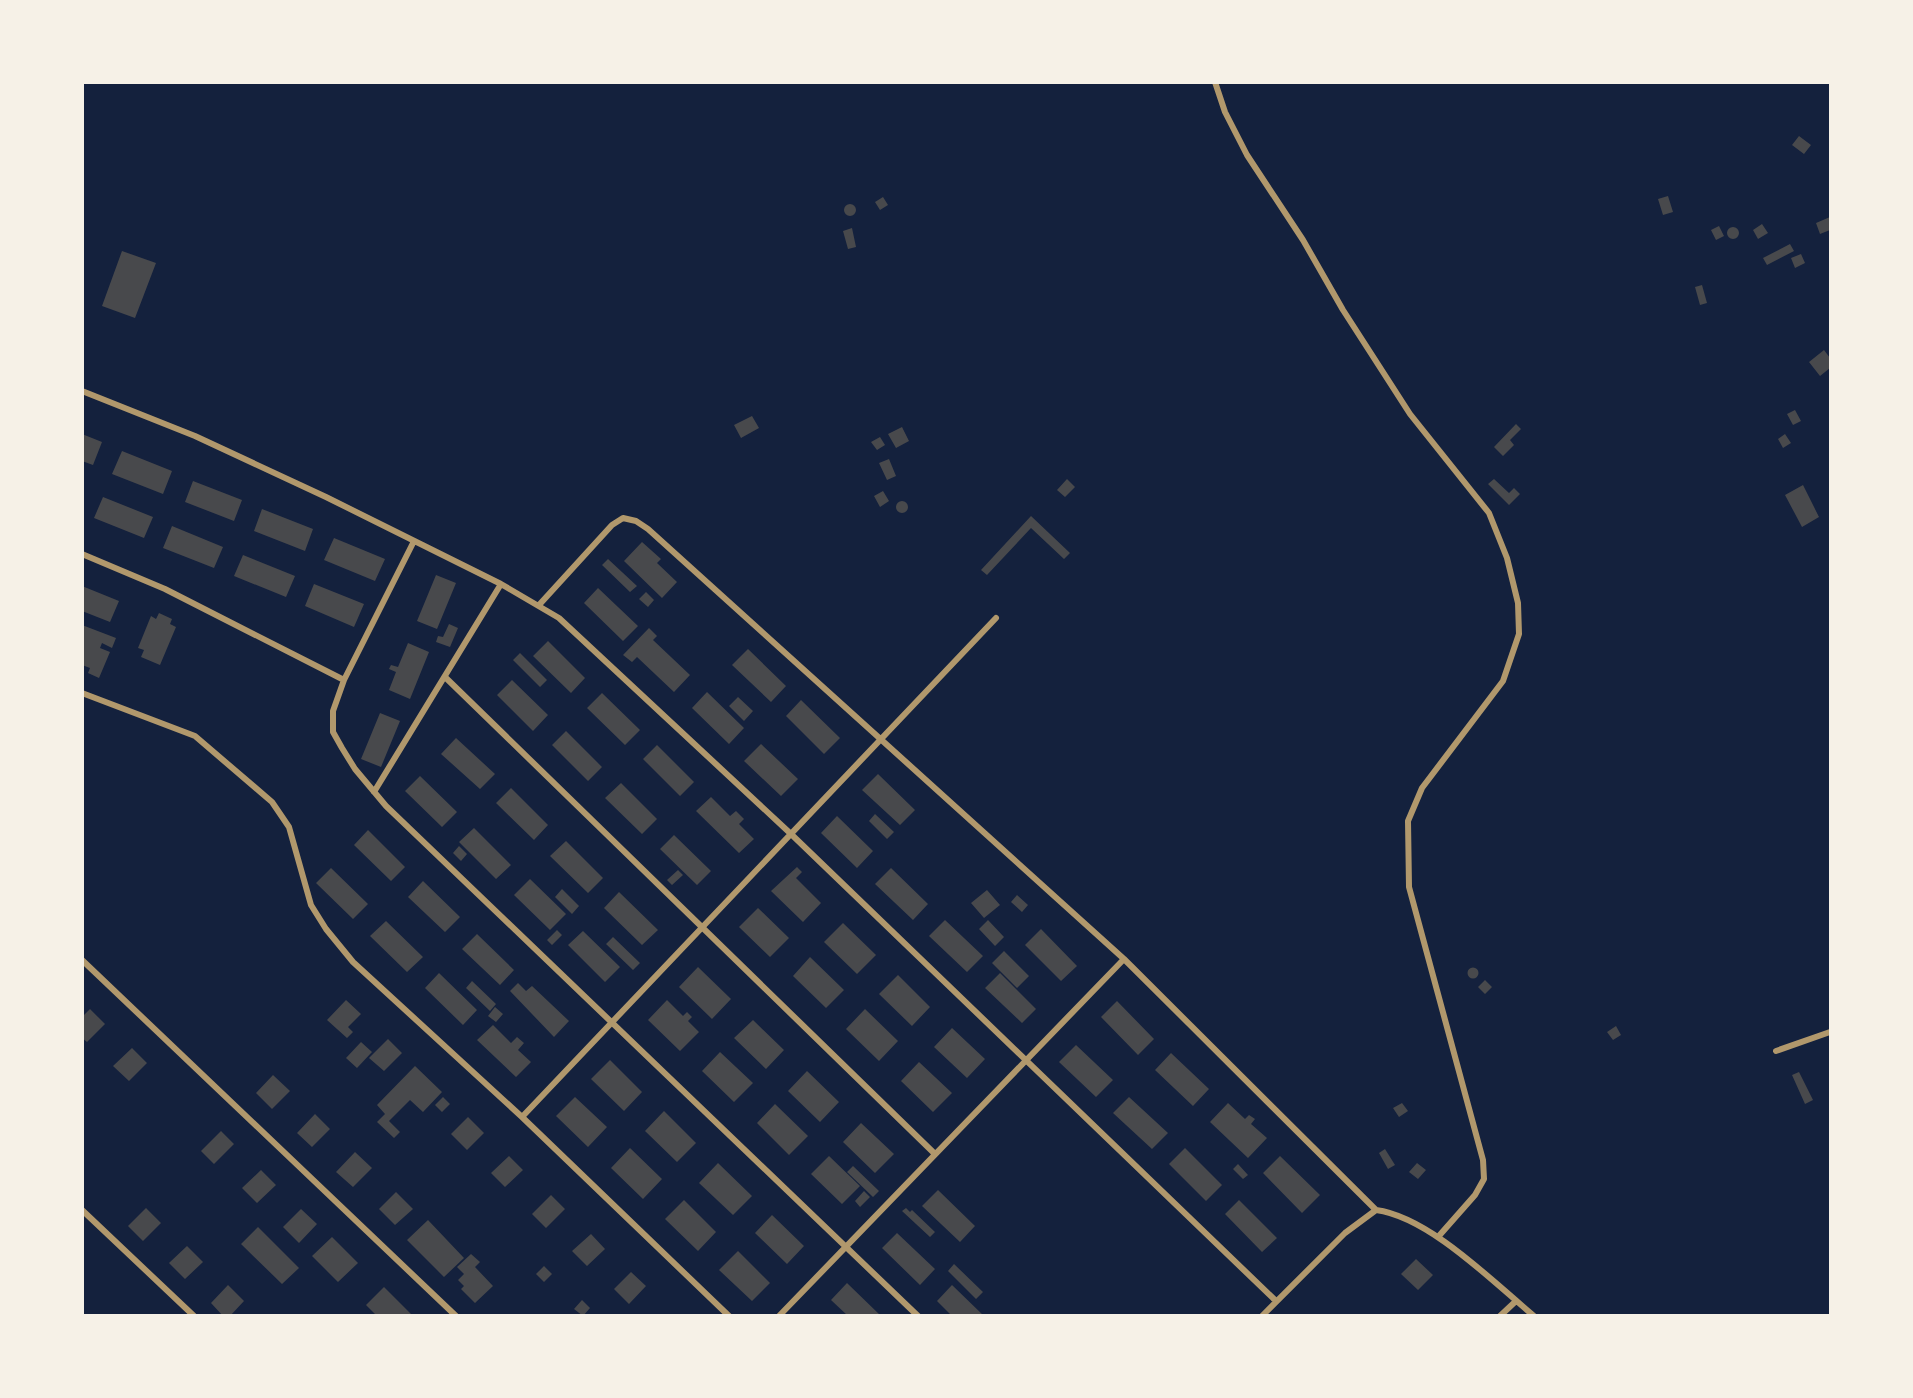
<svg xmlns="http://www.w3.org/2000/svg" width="1913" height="1398" font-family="Spectral,serif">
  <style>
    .building { fill: #48494c }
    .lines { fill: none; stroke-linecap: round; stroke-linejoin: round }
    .minor { stroke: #b1986c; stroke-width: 6 }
  </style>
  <rect width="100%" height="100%" fill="#14213d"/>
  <path class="building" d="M 1799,136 L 1811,145 L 1804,154 L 1792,145 Z
    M 1668,196 L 1673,212 L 1663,215 L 1658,199 Z
    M 883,197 L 888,205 L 880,210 L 875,202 Z
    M844 210a6 6 0 1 1 12 0a6 6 0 1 1-12 0Z
    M 1830,217 L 1830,230 L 1820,234 L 1816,223 Z
    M 1762,224 L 1768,233 L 1758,239 L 1753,230 Z
    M 1719,226 L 1724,236 L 1716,240 L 1711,230 Z
    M1727 233a6 6 0 1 1 12 0a6 6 0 1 1-12 0Z
    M 852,228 L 856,247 L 848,249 L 843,231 Z
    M 1790,244 L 1794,251 L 1767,265 L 1763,258 Z
    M 122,251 L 156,263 L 135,318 L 102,306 Z
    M 1801,254 L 1805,263 L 1795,268 L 1791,258 Z
    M 1702,285 L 1707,303 L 1700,305 L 1695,287 Z
    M 1824,350 L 1830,358 L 1830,368 L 1820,376 L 1809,362 Z
    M 1795,410 L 1801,421 L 1793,425 L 1787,414 Z
    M 752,416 L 759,428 L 741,438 L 734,425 Z
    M 1516,424 L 1521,429 L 1510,440 L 1514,445 L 1503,456 L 1494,447 Z
    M 902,427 L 909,441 L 896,448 L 888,434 Z
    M 82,434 L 102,442 L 93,465 L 82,461 Z
    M 1785,434 L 1791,443 L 1783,448 L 1778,439 Z
    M 880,437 L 885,445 L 877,450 L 871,442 Z
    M 122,451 L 172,471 L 163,494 L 112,474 Z
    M 889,459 L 896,476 L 887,480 L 879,463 Z
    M 1067,479 L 1075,487 L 1065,497 L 1057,490 Z
    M 1494,479 L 1509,493 L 1514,488 L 1520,494 L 1509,505 L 1488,484 Z
    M 193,481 L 242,500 L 234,521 L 185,502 Z
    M 1803,485 L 1819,517 L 1802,527 L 1785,495 Z
    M 883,491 L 889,501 L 880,507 L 874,496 Z
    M 103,497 L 153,517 L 144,538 L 94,518 Z
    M896 507a6 6 0 1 1 12 0a6 6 0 1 1-12 0Z
    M 262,509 L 313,529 L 305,551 L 254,531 Z
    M 1031,516 L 1070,553 L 1064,559 L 1031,528 L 987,575 L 981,570 Z
    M 172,526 L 223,547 L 214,568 L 163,548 Z
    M 334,538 L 385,559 L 375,581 L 324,560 Z
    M 642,542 L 661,559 L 657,563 L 677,582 L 662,598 L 624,561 Z
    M 243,555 L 295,576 L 286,597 L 234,576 Z
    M 608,559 L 637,586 L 630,592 L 602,565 Z
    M 436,575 L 456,583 L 437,629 L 417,621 Z
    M 314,584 L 364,604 L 354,627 L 305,606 Z
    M 82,586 L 119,601 L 110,622 L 82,611 Z
    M 598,588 L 638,626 L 623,641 L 584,603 Z
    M 646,592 L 654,600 L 648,607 L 639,599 Z
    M 159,613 L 172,619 L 170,624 L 176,627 L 160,665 L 141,657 L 144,650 L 138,648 L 151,616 L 156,619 Z
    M 449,624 L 458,628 L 450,647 L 436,642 L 438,636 L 443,637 Z
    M 82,625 L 116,638 L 112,648 L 102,643 L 100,648 L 110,652 L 99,678 L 88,673 L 90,668 L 82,665 Z
    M 649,628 L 657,636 L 653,640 L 690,675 L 674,692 L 637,657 L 632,662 L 623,655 Z
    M 548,641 L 585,678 L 571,693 L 533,656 Z
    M 408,643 L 429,652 L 410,699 L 389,690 L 396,672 L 389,669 L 391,665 L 398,667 Z
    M 748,649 L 786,686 L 771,702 L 732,665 Z
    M 520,653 L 547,680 L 540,687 L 513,660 Z
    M 512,680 L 548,715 L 533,731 L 497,695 Z
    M 707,692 L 744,728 L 729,744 L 692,708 Z
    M 602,693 L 640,730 L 625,745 L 587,708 Z
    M 738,697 L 753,711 L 744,721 L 729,706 Z
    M 801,700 L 840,738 L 824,754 L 786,716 Z
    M 380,713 L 400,721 L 381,767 L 361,759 Z
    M 566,731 L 602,767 L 588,781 L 552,745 Z
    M 456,738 L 495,774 L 480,789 L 441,754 Z
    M 761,744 L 798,779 L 781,796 L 744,761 Z
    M 657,745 L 694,782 L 680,796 L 643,759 Z
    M 878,774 L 915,810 L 900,825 L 862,790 Z
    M 420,776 L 457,812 L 442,827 L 405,791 Z
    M 621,783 L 657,819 L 642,834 L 605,798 Z
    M 511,788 L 548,825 L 534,840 L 496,803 Z
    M 711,797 L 730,816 L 736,811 L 744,819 L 739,824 L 754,839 L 739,853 L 696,811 Z
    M 875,814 L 894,832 L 887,839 L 869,821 Z
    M 837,816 L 873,851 L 857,868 L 821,833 Z
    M 474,828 L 511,865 L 496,879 L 459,842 Z
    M 368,830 L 405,867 L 391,881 L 354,845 Z
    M 674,835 L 711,871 L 697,885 L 660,849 Z
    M 566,841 L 603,878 L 588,893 L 550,856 Z
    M 459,846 L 467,854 L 461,861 L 453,853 Z
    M 797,867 L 802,872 L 796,878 L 821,903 L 803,922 L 771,891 Z
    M 331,868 L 368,904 L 353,919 L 316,883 Z
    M 891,868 L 928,904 L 913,920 L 875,884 Z
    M 678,870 L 683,875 L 672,885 L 667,880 Z
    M 530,879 L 566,914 L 550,930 L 514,895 Z
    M 423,881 L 460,917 L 445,932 L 408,897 Z
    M 562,889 L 579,906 L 572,914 L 555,897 Z
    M 987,890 L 1000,905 L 984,918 L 971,903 Z
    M 619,892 L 658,930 L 642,945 L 604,908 Z
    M 1017,895 L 1028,905 L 1022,912 L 1011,902 Z
    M 758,908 L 789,938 L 770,957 L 739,927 Z
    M 945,920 L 983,956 L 967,972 L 929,936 Z
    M 988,920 L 1004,937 L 995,946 L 979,929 Z
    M 386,921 L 423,957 L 407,972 L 370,936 Z
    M 843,923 L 876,955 L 857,974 L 824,942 Z
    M 1041,929 L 1077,966 L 1061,981 L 1025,945 Z
    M 557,930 L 562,935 L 552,945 L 547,940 Z
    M 583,931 L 620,967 L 605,982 L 568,945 Z
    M 477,934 L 514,970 L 500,985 L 462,949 Z
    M 613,937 L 640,963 L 633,970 L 606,944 Z
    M 1004,951 L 1029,976 L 1017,988 L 992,963 Z
    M 810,957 L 844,990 L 826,1008 L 793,976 Z
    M 698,967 L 731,999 L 712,1019 L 679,987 Z
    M1467.5 973a5.5 5.5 0 1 1 11 0a5.5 5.5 0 1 1-11 0Z
    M 439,973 L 477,1010 L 463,1025 L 425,988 Z
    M 1000,973 L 1036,1009 L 1022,1023 L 985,988 Z
    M 898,975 L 930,1007 L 912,1026 L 879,994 Z
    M 1485,980 L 1492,987 L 1485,994 L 1478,987 Z
    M 472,981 L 496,1004 L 490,1011 L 466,988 Z
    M 518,983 L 526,991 L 532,986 L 569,1021 L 554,1037 L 510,991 Z
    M 346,1000 L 361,1014 L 348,1027 L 353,1032 L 347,1038 L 327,1020 Z
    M 667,1000 L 683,1016 L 687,1012 L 692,1017 L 688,1021 L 699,1032 L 680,1051 L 648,1020 Z
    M 1117,1001 L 1154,1039 L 1138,1055 L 1101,1017 Z
    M 495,1007 L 503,1014 L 496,1022 L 488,1016 Z
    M 90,1009 L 105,1024 L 87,1042 L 82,1038 L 82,1017 Z
    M 865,1009 L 898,1041 L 879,1061 L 846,1029 Z
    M 753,1020 L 784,1050 L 766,1069 L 734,1038 Z
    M 493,1025 L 511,1043 L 517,1037 L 524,1043 L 518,1050 L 531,1062 L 516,1077 L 477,1040 Z
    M 1616,1026 L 1621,1035 L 1613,1040 L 1607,1032 Z
    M 952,1028 L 985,1059 L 967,1078 L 934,1047 Z
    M 388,1039 L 402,1053 L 384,1071 L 369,1058 Z
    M 361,1042 L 372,1052 L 357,1068 L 346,1058 Z
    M 1076,1045 L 1113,1080 L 1096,1097 L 1059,1062 Z
    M 132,1048 L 147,1063 L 129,1081 L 113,1066 Z
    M 720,1052 L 753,1083 L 734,1102 L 702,1071 Z
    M 1171,1053 L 1209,1089 L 1193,1106 L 1155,1070 Z
    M 610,1060 L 642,1092 L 624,1111 L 591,1079 Z
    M 919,1062 L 952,1093 L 933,1112 L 901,1081 Z
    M 415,1066 L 442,1092 L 423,1112 L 410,1100 L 389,1121 L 400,1132 L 394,1138 L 377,1122 L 385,1114 L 377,1105 Z
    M 807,1071 L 839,1102 L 820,1122 L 788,1091 Z
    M 1799,1072 L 1813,1100 L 1805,1104 L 1792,1075 Z
    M 273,1075 L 290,1091 L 272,1109 L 256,1093 Z
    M 443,1097 L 450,1104 L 442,1112 L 435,1105 Z
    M 575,1097 L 607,1127 L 588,1147 L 556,1116 Z
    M 1129,1097 L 1168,1133 L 1152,1149 L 1113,1113 Z
    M 1228,1103 L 1245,1119 L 1249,1115 L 1255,1119 L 1251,1124 L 1267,1138 L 1248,1158 L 1210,1122 Z
    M 1402,1103 L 1408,1111 L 1399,1117 L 1393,1108 Z
    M 775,1104 L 808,1136 L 789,1155 L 757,1123 Z
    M 664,1111 L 696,1143 L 677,1162 L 645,1131 Z
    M 315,1114 L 330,1129 L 312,1147 L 297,1133 Z
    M 468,1117 L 484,1133 L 467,1150 L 451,1134 Z
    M 861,1123 L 894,1154 L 875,1173 L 843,1142 Z
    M 221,1131 L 234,1144 L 214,1164 L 201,1151 Z
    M 630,1148 L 662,1179 L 643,1199 L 611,1168 Z
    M 1185,1148 L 1222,1185 L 1206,1201 L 1169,1164 Z
    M 1385,1149 L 1395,1165 L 1388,1169 L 1379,1153 Z
    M 355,1152 L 372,1168 L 353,1187 L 336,1172 Z
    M 509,1156 L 523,1170 L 505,1187 L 491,1173 Z
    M 829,1156 L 860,1186 L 842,1204 L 811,1174 Z
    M 1280,1156 L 1320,1195 L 1302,1213 L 1263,1173 Z
    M 718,1163 L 752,1196 L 733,1215 L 699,1183 Z
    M 1417,1163 L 1426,1170 L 1418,1179 L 1409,1172 Z
    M 1238,1164 L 1248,1175 L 1243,1179 L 1233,1169 Z
    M 853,1166 L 879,1191 L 873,1197 L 847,1172 Z
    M 261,1170 L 276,1185 L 257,1203 L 242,1188 Z
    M 938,1190 L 975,1226 L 960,1242 L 922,1206 Z
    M 864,1191 L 870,1197 L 860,1207 L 855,1201 Z
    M 396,1192 L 413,1209 L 395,1225 L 379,1209 Z
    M 551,1195 L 565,1209 L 546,1228 L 532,1214 Z
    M 684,1200 L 716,1232 L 698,1251 L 665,1219 Z
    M 1239,1200 L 1277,1238 L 1262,1252 L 1225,1214 Z
    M 146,1208 L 161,1223 L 143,1241 L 128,1226 Z
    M 906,1208 L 910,1212 L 912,1210 L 935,1232 L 930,1237 L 902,1211 Z
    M 301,1209 L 317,1224 L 299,1243 L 283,1227 Z
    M 772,1215 L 804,1246 L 787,1264 L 755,1233 Z
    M 428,1220 L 464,1258 L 444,1277 L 407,1240 Z
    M 258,1227 L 299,1268 L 282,1284 L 241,1244 Z
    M 897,1233 L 935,1269 L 920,1285 L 882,1248 Z
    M 591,1234 L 605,1249 L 587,1266 L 572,1251 Z
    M 332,1237 L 358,1263 L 338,1282 L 312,1256 Z
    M 187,1246 L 203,1262 L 185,1279 L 169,1263 Z
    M 738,1251 L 770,1283 L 752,1301 L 719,1270 Z
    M 471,1254 L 480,1262 L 475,1267 L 493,1286 L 475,1303 L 461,1289 L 464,1286 L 458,1280 L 464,1274 L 457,1267 Z
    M 1416,1259 L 1433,1275 L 1418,1290 L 1401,1274 Z
    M 954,1264 L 983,1292 L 976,1299 L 948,1271 Z
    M 544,1266 L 552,1274 L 544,1282 L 536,1274 Z
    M 631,1272 L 646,1286 L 629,1304 L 614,1289 Z
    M 847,1283 L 881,1316 L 848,1316 L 831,1300 Z
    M 228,1285 L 244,1301 L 230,1316 L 223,1316 L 211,1303 Z
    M 952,1285 L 984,1316 L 952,1316 L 937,1301 Z
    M 384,1287 L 413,1316 L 377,1316 L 366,1305 Z
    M 582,1300 L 590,1308 L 583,1316 L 574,1309 Z"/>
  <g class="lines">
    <path class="minor" d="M 1215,82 L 1225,112 L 1247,155 L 1303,240 L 1343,310 L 1410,414 L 1489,513 L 1507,558 L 1518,603 L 1519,634 L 1503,681 L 1422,788 L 1408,821 L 1409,887 L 1483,1160 L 1484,1179 L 1475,1195 L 1438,1237
      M 82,391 L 195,436 L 326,497 L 501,584 L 559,618 L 791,834 L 1276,1301
      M 414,541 L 344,680 L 333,711 L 333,732 L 342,748 L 355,769 L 386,806 L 918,1316
      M 82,554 L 165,589 L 344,680
      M 539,605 L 612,525 L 623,518 L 636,521 L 648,529 L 1124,959 L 1376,1210 C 1429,1217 1492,1281 1534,1316
      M 446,678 L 935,1154
      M 82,693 L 195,736 L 272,802 L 289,827 L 311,905 L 326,929 L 353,962 L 522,1117 L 729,1316
      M 374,792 L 501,584
      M 82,960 L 456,1316
      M 1776,1051 L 1830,1032
      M 522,1117 L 996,618
      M 82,1210 L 194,1316
      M 779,1316 L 1124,959
      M 1262,1316 L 1345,1233 L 1376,1210
      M 1500,1316 L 1516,1301"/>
  </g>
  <rect width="1913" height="1398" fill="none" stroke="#f6f1e7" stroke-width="168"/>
</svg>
